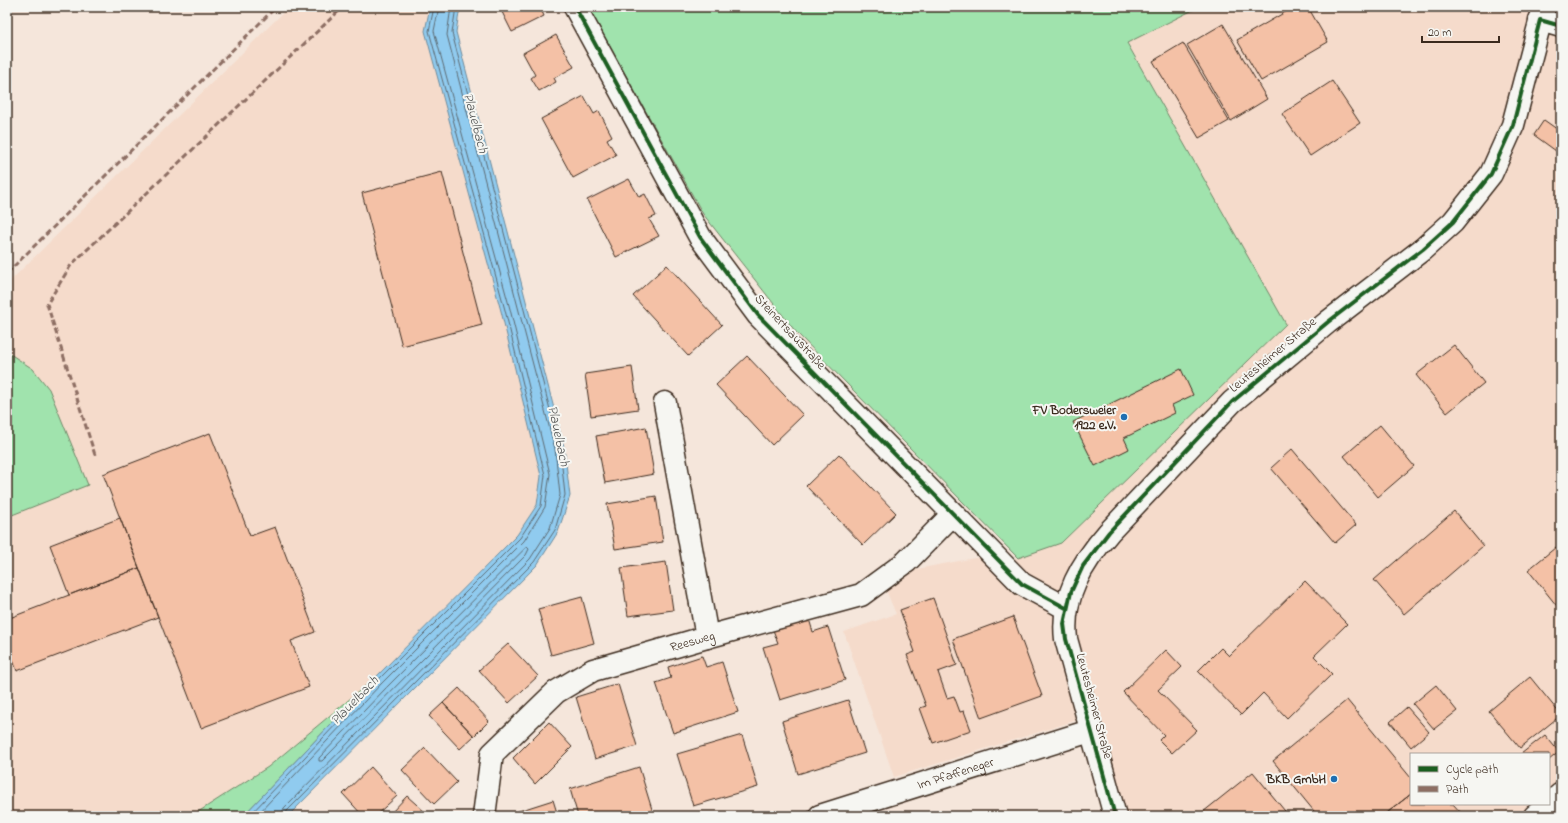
<svg xmlns="http://www.w3.org/2000/svg" width="1568" height="823" font-family="'Indie Flower',sans-serif">
  <style>
    .built { fill: #f5dbcb; fill-rule: evenodd }
    .green { fill: #a0e3ad; stroke: #6e8666 }
    .water { fill: #90cbef; stroke: #6e8b9b }
    .lines { fill: none; stroke-linecap: round; stroke-linejoin: round }
    .shore { stroke: #5d6a72; stroke-width: 1 }
    .building { fill: #f4c1a6; stroke: #3b2a1e }
    .minor-casing { stroke: #3b2a1e; stroke-width: 25 }
    .minor { stroke: #f6f6f2; stroke-width: 22 }
    .quiet { stroke: #8d6e63; stroke-width: 3; stroke-dasharray: 6 3; stroke-linecap: butt }
    .cycleway-casing { stroke: #f6f6f2; stroke-width: 6 }
    .cycleway { stroke: #1b5e20; stroke-width: 4 }
    .poi-dot { fill: #1f6fb2; stroke: #f6f6f2; stroke-width: 1.5 }
    .labels { text-anchor: middle; dominant-baseline: central; stroke-width: 4; stroke-linejoin: round; paint-order: stroke }
    .street-label { font-size: 13px; fill: #3b2a1e; stroke: #f6f6f2 }
    .poi-label { font-size: 13px; font-weight: bold; fill: #3b2a1e; stroke: #f6f6f2; text-anchor: end }
    .water-label { font-size: 14px; font-style: italic; fill: #505252; stroke: #f6f6f2 }
  </style>
  <rect width="100%" height="100%" fill="#f5e6db"/>
  <filter id="ink" filterUnits="userSpaceOnUse"><feTurbulence type="fractalNoise" baseFrequency=".025" numOctaves="2"/><feDisplacementMap in="SourceGraphic" scale="8" xChannelSelector="R" yChannelSelector="G"/><feConvolveMatrix kernelMatrix="1 2 1 2 8 2 1 2 1" color-interpolation-filters="sRGB"/></filter>
  <g filter="url(#ink)">
    <path class="built" d="M 289,7 L 430,7 L 425,31 L 501,311 L 541,476 L 537,505 L 517,535 L 375,678 L 268,767 L 198,812 L 188,816 L 7,816 L 7,284 Z
      M 1199,7 L 1561,7 L 1561,816 L 1118,816 L 1087,717 L 894,777 L 844,632 L 896,614 L 880,576 L 980,557 L 1018,558 L 1285,324 L 1127,42 ZM 1411,754 L 1549,754 L 1549,804 L 1411,804 Z"/>
    <path class="green" d="M 588,7 L 1199,7 L 1127,43 L 1286,324 L 1061,543 L 1018,558 L 796,332 L 703,214 Z
      M 7,352 L 33,369 L 49,389 L 88,485 L 7,517 Z
      M 375,678 L 243,816 L 188,816 L 198,812 L 268,767 Z"/>
    <path class="water" d="M 430,7 L 460,7 L 456,32 L 564,447 L 570,496 L 558,532 L 537,565 L 288,816 L 243,816 L 375,678 L 517,535 L 537,505 L 541,476 L 501,311 L 425,31 Z"/>
    <g class="lines">
      <path class="shore" d="M 527,547 L 529,549 L 526,555 L 322,761 L 319,761 L 319,758 L 386,688 Z
        M 249,816 L 378,680 L 520,538 L 541,506 L 545,475 L 505,310 L 429,31 L 434,7
        M 256,816 L 381,684 L 524,541 L 545,507 L 550,474 L 510,309 L 434,31 L 439,7
        M 281,816 L 284,808 L 530,559 L 550,528 L 560,495 L 555,449 L 447,35 L 451,7
        M 286,816 L 287,811 L 534,562 L 555,530 L 565,495 L 560,448 L 452,33 L 456,7"/>
    </g>
    <path class="building" d="M 493,7 L 540,7 L 544,16 L 512,32 L 500,8 L 495,11 Z
      M 1294,7 L 1308,7 L 1328,42 L 1261,81 L 1237,40 Z
      M 1223,24 L 1267,99 L 1231,121 L 1187,45 Z
      M 556,35 L 574,67 L 554,78 L 556,82 L 539,91 L 531,78 L 535,75 L 523,53 Z
      M 1183,43 L 1229,121 L 1199,138 L 1153,61 Z
      M 1332,81 L 1360,123 L 1310,156 L 1282,114 Z
      M 584,96 L 594,114 L 599,111 L 612,136 L 607,139 L 616,155 L 573,178 L 541,119 Z
      M 1544,120 L 1561,132 L 1561,144 L 1556,151 L 1534,135 Z
      M 442,172 L 482,325 L 402,346 L 362,193 Z
      M 629,179 L 639,197 L 645,194 L 656,216 L 649,219 L 659,236 L 616,257 L 587,200 Z
      M 667,265 L 722,325 L 688,356 L 633,296 Z
      M 1454,345 L 1484,383 L 1447,413 L 1416,375 Z
      M 747,356 L 803,415 L 772,445 L 716,385 Z
      M 632,367 L 638,409 L 591,416 L 585,374 Z
      M 1181,369 L 1193,395 L 1172,405 L 1175,413 L 1124,438 L 1129,449 L 1095,466 L 1073,422 Z
      M 1380,425 L 1414,466 L 1378,497 L 1344,456 Z
      M 646,427 L 654,474 L 605,483 L 596,436 Z
      M 210,433 L 250,536 L 275,527 L 315,632 L 291,641 L 309,687 L 201,728 L 103,474 Z
      M 1292,449 L 1356,525 L 1335,543 L 1271,468 Z
      M 839,454 L 896,513 L 863,545 L 806,486 Z
      M 656,496 L 663,542 L 615,549 L 607,504 Z
      M 1454,511 L 1483,546 L 1404,614 L 1374,580 Z
      M 120,518 L 139,568 L 69,595 L 50,545 Z
      M 1561,543 L 1561,611 L 1528,570 Z
      M 666,562 L 673,610 L 628,616 L 621,568 Z
      M 139,568 L 158,617 L 17,671 L 7,644 L 7,619 Z
      M 1305,581 L 1347,624 L 1314,656 L 1332,674 L 1287,718 L 1263,693 L 1241,715 L 1198,671 L 1221,648 L 1229,656 Z
      M 582,597 L 594,643 L 551,655 L 538,609 Z
      M 933,598 L 957,665 L 938,672 L 947,698 L 954,696 L 960,712 L 964,711 L 971,730 L 933,743 L 920,708 L 926,706 L 907,655 L 915,652 L 900,610 Z
      M 1013,617 L 1042,696 L 981,718 L 953,639 Z
      M 809,619 L 813,632 L 828,627 L 845,680 L 780,700 L 763,647 L 778,643 L 773,630 Z
      M 508,644 L 538,676 L 509,703 L 479,670 Z
      M 1166,650 L 1182,667 L 1158,690 L 1197,730 L 1172,753 L 1159,740 L 1164,735 L 1123,692 Z
      M 702,656 L 706,667 L 722,662 L 738,712 L 673,733 L 656,683 L 671,678 L 668,667 Z
      M 1530,677 L 1561,715 L 1520,748 L 1489,711 Z
      M 618,684 L 637,746 L 595,759 L 576,697 Z
      M 1436,685 L 1457,711 L 1434,729 L 1413,704 Z
      M 459,688 L 489,721 L 474,736 L 443,703 Z
      M 848,700 L 865,753 L 798,774 L 782,721 Z
      M 1347,700 L 1411,778 L 1411,794 L 1383,816 L 1318,816 L 1273,761 Z
      M 443,703 L 474,736 L 460,749 L 429,716 Z
      M 1407,707 L 1429,732 L 1411,747 L 1390,722 Z
      M 549,722 L 572,747 L 535,784 L 513,758 Z
      M 742,735 L 758,787 L 693,806 L 677,754 Z
      M 1545,735 L 1559,752 L 1549,760 L 1549,754 L 1521,754 Z
      M 425,748 L 457,782 L 434,804 L 402,770 Z
      M 371,767 L 397,796 L 375,816 L 363,816 L 343,794 Z
      M 639,767 L 654,816 L 578,816 L 570,789 Z
      M 1253,772 L 1289,816 L 1198,816 Z
      M 1411,794 L 1411,804 L 1453,804 L 1462,814 L 1459,816 L 1383,816 Z
      M 407,796 L 426,813 L 423,816 L 395,816 L 391,813 Z
      M 553,800 L 558,816 L 503,816 Z"/>
    <g class="lines">
      <g class="minor-casing">
        <g id="minor">
          <path d="M 575,7 L 700,237 L 758,315 L 1022,584 L 1066,608"/>
          <path d="M 1540,20 L 1561,26"/>
          <path d="M 665,403 L 707,637"/>
          <path id="s1" d="M 484,816 L 492,754 L 556,692 L 593,670 L 707,637 L 861,595 L 906,562 L 953,514"/>
          <path id="s2" d="M 820,816 L 1090,731"/>
          <path d="M 1115,816 L 1066,639 C 1061,597 1082,563 1109,532 L 1232,402 L 1328,322 L 1423,249 L 1453,222 L 1491,174 L 1513,125 L 1544,7"/>
          <path d="M 1535,816 L 1561,794"/>
        </g>
      </g>
      <use href="#minor" class="minor"/>
      <path class="quiet" d="M 7,273 L 276,7
        M 95,455 L 47,304 L 71,265 L 343,7"/>
      <g class="cycleway-casing">
        <path id="cycleway" d="M 575,7 L 700,237 L 758,315 L 1022,584 L 1066,608
          M 1115,816 L 1066,639 L 1064,624 L 1071,592 L 1083,566 L 1109,532 L 1232,402 L 1328,322 L 1423,249 L 1453,222 L 1491,174 L 1513,125 L 1540,20 L 1561,26"/>
      </g>
      <use href="#cycleway" class="cycleway"/>
    </g>
  </g>
  <g class="poi-dot">
    <circle cx="1124" cy="417" r="4"/>
    <circle cx="1334" cy="779" r="4"/>
  </g>
  <g class="labels">
    <g class="street-label">
      <text transform="translate(790 332) rotate(47)">Steinertsaustraße</text>
      <text transform="translate(1273 355) rotate(-40)">Leutesheimer Straße</text>
      <text stroke="none"><textPath href="#s1" startOffset="298">Reesweg</textPath></text>
      <text transform="translate(1094 706) rotate(75)">Leutesheimer Straße</text>
      <text stroke="none"><textPath href="#s2" startOffset="142">Im Pfaffeneger</textPath></text>
    </g>
    <g class="poi-label">
      <text x="1116" y="410">FV Bodersweier<tspan x="1116" dy="15">1922 e.V.</tspan></text>
      <text x="1326" y="779">BKB GmbH</text>
    </g>
    <g class="water-label">
      <text transform="translate(475 123) rotate(75)">Plauelbach</text>
      <text transform="translate(558 436) rotate(78)">Plauelbach</text>
      <text transform="translate(355 701) rotate(-46)">Plauelbach</text>
    </g>
  </g>
  <rect width="1568" height="823" fill="none" stroke="#f6f6f2" stroke-width="24"/>
  <rect x="12" y="12" width="1544" height="799" fill="none" stroke="#3b2a1e" stroke-width="1.5" filter="url(#ink)"/>
  <rect x="1410" y="753" width="140" height="52" fill="#f6f6f2" stroke="#aba49d"/>
  <rect x="1418" y="766" width="20" height="6" fill="#1b5e20" stroke="#aba49d"/>
  <text x="1446" y="773" font-size="12" fill="#3b2a1e">Cycle path</text>
  <rect x="1418" y="786" width="20" height="6" fill="#8d6e63" stroke="#aba49d"/>
  <text x="1446" y="793" font-size="12" fill="#3b2a1e">Path</text>
  <path d="M1422 36v6h77v-6" fill="none" stroke="#3b2a1e" stroke-width="2"/>
  <text x="1428" y="36" font-size="12" fill="#3b2a1e" stroke="#f6f6f2" stroke-width="3" paint-order="stroke">20 m</text>
</svg>
